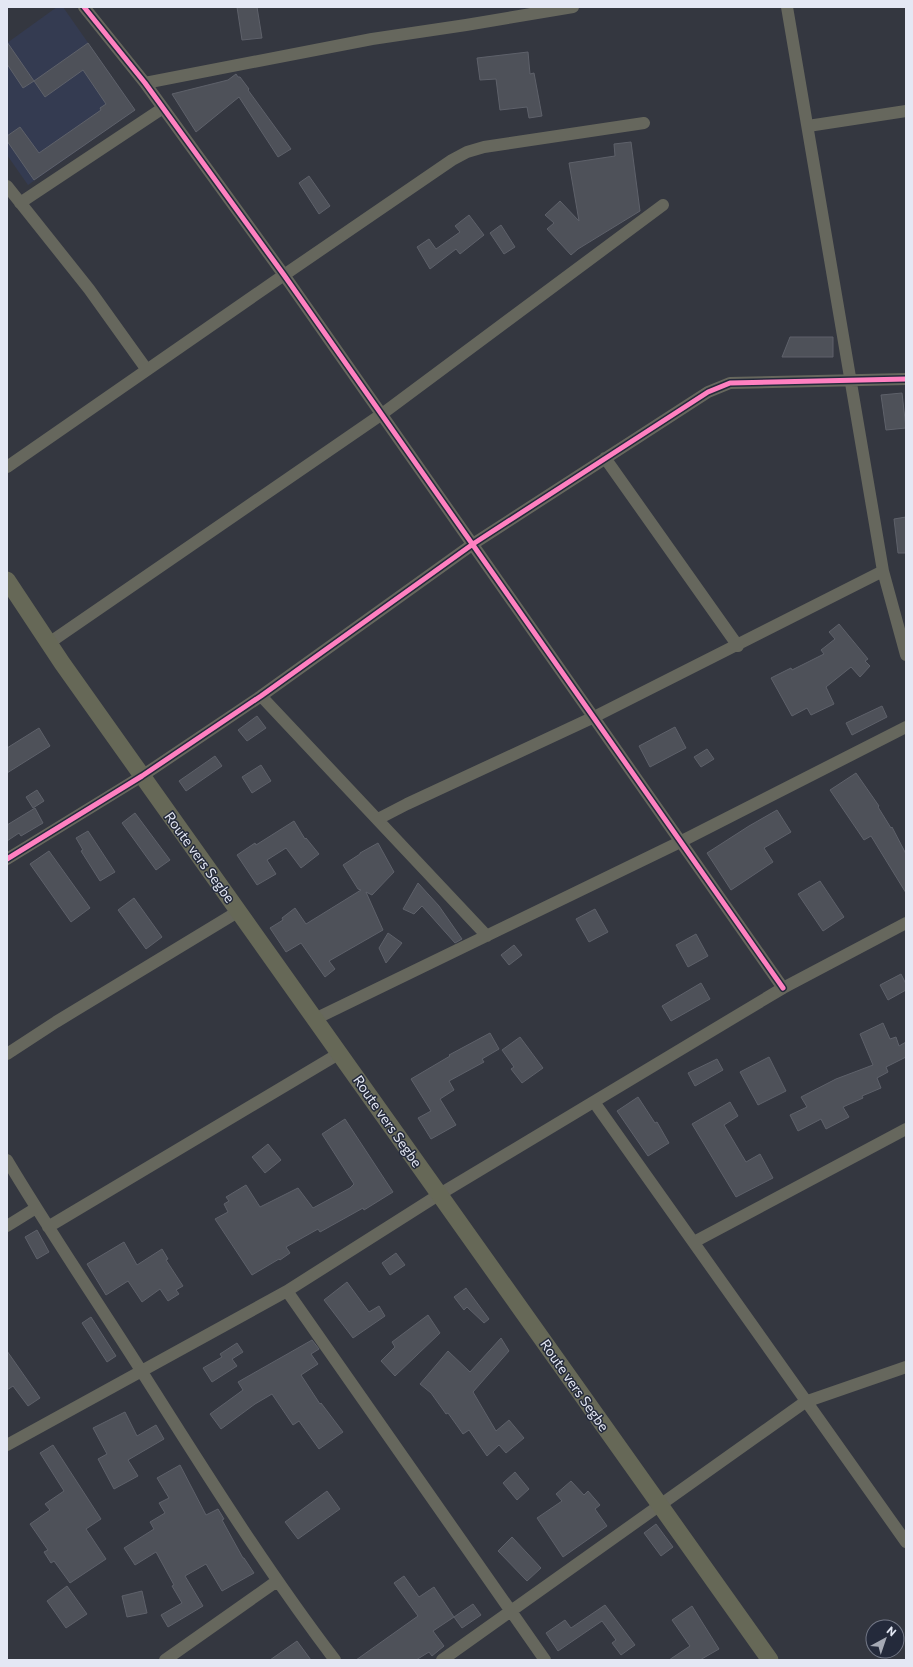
<svg xmlns="http://www.w3.org/2000/svg" width="913" height="1667" font-family="Commissioner,sans-serif">
  <style>
    .built { fill: #343b51 }
    .building { fill: #4e5159; stroke: #5e616a }
    .lines { fill: none; stroke-linecap: round; stroke-linejoin: round }
    .minor { stroke: #66675d; stroke-width: 12 }
    .secondary { stroke: #666857; stroke-width: 17 }
    .cycleway-casing { stroke: #242a3b; stroke-width: 8 }
    .cycleway { stroke: #ff80c0; stroke-width: 5 }
    .labels { text-anchor: middle; dominant-baseline: central; stroke-width: 3; stroke-linejoin: round; paint-order: stroke }
    .street-label { font-size: 14px; fill: #e4e8f4; stroke: #242a3b }
  </style>
  <rect width="100%" height="100%" fill="#343740"/>
  <path class="built" d="M 57,7 L 63,7 L 135,110 L 28,185 L 7,155 L 7,43 Z"/>
  <path class="building" d="M 237,7 L 257,7 L 262,38 L 242,40 Z
    M 7,42 L 34,81 L 23,88 L 7,64 Z
    M 88,43 L 135,110 L 34,180 L 7,141 L 7,136 L 20,127 L 39,153 L 101,110 L 100,108 L 106,104 L 83,70 L 45,97 L 34,81 Z
    M 528,52 L 530,74 L 534,73 L 542,116 L 529,118 L 527,107 L 500,110 L 496,79 L 480,80 L 477,58 Z
    M 236,74 L 238,77 L 240,77 L 249,89 L 248,90 L 291,149 L 278,157 L 239,97 L 196,132 L 172,94 L 228,80 Z
    M 631,142 L 640,211 L 578,249 L 571,255 L 547,229 L 554,223 L 545,215 L 560,201 L 579,221 L 569,163 L 615,156 L 614,144 Z
    M 309,176 L 330,206 L 319,214 L 299,183 Z
    M 469,215 L 484,235 L 460,254 L 456,249 L 430,269 L 417,247 L 429,239 L 436,249 L 460,232 L 455,226 Z
    M 501,225 L 515,247 L 504,254 L 490,233 Z
    M 790,337 L 833,337 L 833,357 L 782,357 Z
    M 902,393 L 906,428 L 886,430 L 881,395 Z
    M 906,517 L 906,553 L 898,553 L 894,519 Z
    M 839,624 L 868,659 L 865,661 L 870,666 L 860,677 L 851,667 L 826,687 L 834,704 L 811,715 L 807,708 L 792,716 L 771,678 L 791,668 L 792,670 L 824,654 L 821,650 L 835,639 L 829,632 Z
    M 882,706 L 887,717 L 852,735 L 846,723 Z
    M 257,716 L 266,728 L 247,741 L 238,730 Z
    M 675,727 L 686,748 L 650,767 L 639,746 Z
    M 39,728 L 50,746 L 7,773 L 7,748 Z
    M 707,749 L 714,759 L 701,767 L 694,757 Z
    M 215,756 L 222,766 L 186,791 L 179,781 Z
    M 261,765 L 271,781 L 252,793 L 242,777 Z
    M 856,773 L 879,806 L 878,807 L 891,828 L 892,827 L 906,854 L 906,893 L 871,836 L 864,840 L 830,790 Z
    M 37,790 L 44,801 L 33,808 L 26,797 Z
    M 35,808 L 43,823 L 21,836 L 19,833 L 7,841 L 7,825 Z
    M 777,810 L 791,832 L 764,848 L 773,862 L 731,890 L 707,853 L 749,826 Z
    M 135,813 L 170,860 L 156,870 L 122,823 Z
    M 294,821 L 305,839 L 306,838 L 319,854 L 301,868 L 286,848 L 267,860 L 276,874 L 257,885 L 237,855 L 255,843 L 256,845 Z
    M 88,831 L 115,872 L 100,881 L 81,851 L 83,850 L 76,838 Z
    M 378,843 L 394,872 L 372,895 L 366,892 L 383,930 L 329,961 L 335,969 L 325,977 L 301,943 L 286,952 L 270,928 L 283,920 L 282,918 L 295,908 L 306,924 L 361,890 L 358,889 L 343,865 L 360,854 L 360,853 Z
    M 49,851 L 90,908 L 71,922 L 30,864 Z
    M 820,881 L 844,917 L 823,931 L 798,894 Z
    M 418,883 L 439,906 L 462,939 L 455,943 L 422,906 L 414,914 L 403,909 Z
    M 134,898 L 162,937 L 146,949 L 118,910 Z
    M 595,909 L 608,932 L 589,942 L 576,919 Z
    M 388,933 L 402,943 L 386,963 L 379,948 Z
    M 696,934 L 708,956 L 688,967 L 676,945 Z
    M 514,945 L 522,955 L 509,965 L 501,955 Z
    M 901,974 L 906,984 L 906,990 L 888,1000 L 880,985 Z
    M 701,983 L 710,999 L 671,1021 L 662,1006 Z
    M 883,1023 L 890,1039 L 896,1037 L 899,1046 L 906,1042 L 906,1057 L 886,1067 L 888,1072 L 877,1078 L 881,1088 L 862,1096 L 863,1098 L 843,1107 L 849,1117 L 826,1129 L 821,1119 L 798,1131 L 790,1115 L 807,1107 L 801,1097 L 836,1079 L 873,1065 L 860,1034 Z
    M 490,1033 L 499,1049 L 482,1059 L 484,1062 L 449,1081 L 454,1090 L 440,1099 L 456,1125 L 431,1139 L 418,1118 L 431,1111 L 411,1079 L 450,1056 L 449,1055 Z
    M 520,1037 L 543,1068 L 522,1083 L 511,1069 L 514,1067 L 502,1050 Z
    M 769,1057 L 786,1091 L 758,1105 L 740,1072 Z
    M 717,1059 L 723,1070 L 695,1086 L 688,1073 Z
    M 638,1097 L 655,1123 L 657,1122 L 669,1143 L 648,1156 L 617,1111 Z
    M 730,1102 L 738,1116 L 724,1125 L 746,1162 L 760,1154 L 773,1178 L 736,1197 L 692,1124 Z
    M 345,1119 L 393,1192 L 364,1210 L 363,1208 L 320,1232 L 318,1229 L 286,1247 L 290,1253 L 280,1260 L 279,1259 L 252,1275 L 215,1219 L 228,1212 L 224,1204 L 229,1201 L 226,1197 L 246,1185 L 260,1207 L 298,1188 L 313,1208 L 350,1188 L 354,1184 L 322,1134 Z
    M 268,1144 L 281,1160 L 265,1173 L 252,1157 Z
    M 37,1230 L 49,1252 L 37,1259 L 25,1237 Z
    M 124,1242 L 137,1265 L 162,1249 L 168,1259 L 166,1260 L 183,1286 L 176,1290 L 179,1294 L 168,1301 L 160,1289 L 142,1302 L 128,1281 L 106,1295 L 87,1264 Z
    M 396,1253 L 405,1265 L 390,1275 L 382,1263 Z
    M 347,1282 L 369,1312 L 379,1306 L 385,1316 L 353,1338 L 324,1300 Z
    M 466,1288 L 489,1319 L 484,1323 L 467,1307 L 464,1310 L 454,1297 Z
    M 428,1315 L 440,1333 L 395,1376 L 381,1361 L 395,1347 L 392,1342 Z
    M 91,1317 L 116,1356 L 107,1362 L 82,1323 Z
    M 501,1338 L 509,1351 L 473,1392 L 496,1431 L 509,1420 L 524,1438 L 506,1453 L 499,1445 L 487,1456 L 469,1430 L 463,1434 L 448,1413 L 446,1414 L 431,1393 L 420,1384 L 448,1351 L 470,1372 Z
    M 312,1340 L 319,1349 L 311,1354 L 318,1364 L 301,1375 L 320,1404 L 321,1403 L 343,1432 L 319,1449 L 299,1421 L 293,1425 L 272,1394 L 255,1404 L 221,1429 L 210,1414 L 243,1390 L 238,1382 Z
    M 237,1343 L 243,1352 L 232,1359 L 237,1366 L 212,1382 L 203,1368 L 222,1357 L 220,1354 Z
    M 7,1351 L 40,1398 L 28,1406 L 13,1386 L 7,1390 Z
    M 125,1412 L 137,1436 L 156,1425 L 164,1439 L 128,1460 L 138,1476 L 114,1489 L 98,1459 L 107,1454 L 93,1428 Z
    M 53,1445 L 101,1519 L 86,1529 L 106,1559 L 70,1583 L 54,1561 L 51,1563 L 44,1552 L 48,1550 L 30,1524 L 50,1510 L 45,1504 L 64,1491 L 40,1453 Z
    M 180,1465 L 206,1515 L 218,1509 L 224,1519 L 222,1520 L 243,1558 L 244,1558 L 254,1573 L 222,1591 L 206,1564 L 185,1576 L 203,1606 L 168,1627 L 161,1615 L 182,1603 L 172,1586 L 174,1585 L 156,1552 L 135,1565 L 124,1548 L 154,1529 L 150,1522 L 165,1513 L 159,1503 L 169,1498 L 157,1478 Z
    M 515,1472 L 529,1489 L 517,1500 L 503,1483 Z
    M 571,1481 L 584,1495 L 588,1491 L 600,1505 L 595,1509 L 607,1526 L 563,1557 L 537,1518 L 562,1501 L 556,1494 Z
    M 327,1491 L 340,1509 L 298,1539 L 285,1522 Z
    M 656,1524 L 673,1547 L 661,1556 L 644,1533 Z
    M 512,1537 L 541,1568 L 527,1581 L 498,1551 Z
    M 404,1576 L 419,1597 L 434,1587 L 454,1617 L 433,1631 L 444,1646 L 432,1656 L 429,1652 L 416,1660 L 356,1660 L 418,1616 L 394,1583 Z
    M 67,1586 L 87,1614 L 66,1628 L 47,1601 Z
    M 142,1591 L 147,1613 L 127,1617 L 122,1596 Z
    M 473,1604 L 481,1615 L 462,1628 L 454,1617 Z
    M 605,1605 L 635,1645 L 621,1655 L 612,1643 L 616,1640 L 602,1621 L 558,1651 L 546,1633 L 565,1620 L 571,1628 Z
    M 692,1606 L 719,1649 L 700,1660 L 669,1660 L 690,1646 L 672,1620 Z
    M 297,1641 L 311,1660 L 270,1660 Z"/>
  <g class="lines">
    <path class="minor" d="M 84,7 L 145,83 L 284,275 L 783,988
      M 787,7 L 883,571 L 906,655
      M 145,83 L 372,39 L 466,25 L 573,7
      M 808,126 L 906,111
      M 7,186 L 89,289 L 147,370
      M 20,203 L 163,108
      M 605,458 L 738,646
      M 7,467 L 284,275 L 452,160 L 467,152 L 484,147 L 644,123
      M 49,643 L 382,414 L 663,205
      M 261,696 L 487,936
      M 378,819 L 407,804 L 594,717 L 883,571
      M 7,859 L 142,776 L 261,696 L 473,544 L 708,392 L 730,383 L 906,379
      M 315,1019 L 680,842 L 906,727
      M 7,1054 L 56,1022 L 239,911
      M 594,1102 L 906,1542
      M 7,1160 C 50,1232 97,1301 142,1372 C 204,1470 265,1568 335,1660
      M 7,1226 L 36,1208
      M 48,1227 L 340,1053
      M 694,1242 L 906,1129
      M 287,1291 L 545,1660
      M 7,1445 L 287,1291 L 440,1194 L 783,988 L 906,923
      M 165,1660 L 277,1581
      M 442,1660 L 805,1402 L 906,1367"/>
    <path class="secondary" d="M 7,580 L 62,663 L 770,1660"/>
    <g class="cycleway-casing">
      <path id="cycleway" d="M 84,7 L 145,83 L 284,275 L 783,988
        M 7,859 L 142,776 L 261,696 L 473,544 L 708,392 L 730,383 L 906,379"/>
    </g>
    <use href="#cycleway" class="cycleway"/>
  </g>
  <g class="labels">
    <g class="street-label">
      <text transform="translate(200 857) rotate(54)">Route vers Segbe</text>
      <text transform="translate(388 1121) rotate(55)">Route vers Segbe</text>
      <text transform="translate(575 1385) rotate(55)">Route vers Segbe</text>
    </g>
  </g>
  <rect width="913" height="1667" fill="none" stroke="#e4e8f4" stroke-width="16"/>
  <g transform="translate(885 1639) rotate(40)"><circle r="19" fill="#242a3b" stroke="#717685"/>
  <path d="M0-3L7 15L0 10L-7 15Z" fill="#a6aab5"/>
  <text y="-6" font-size="11" font-weight="bold" text-anchor="middle" fill="#e4e8f4">N</text>
  </g>
</svg>
